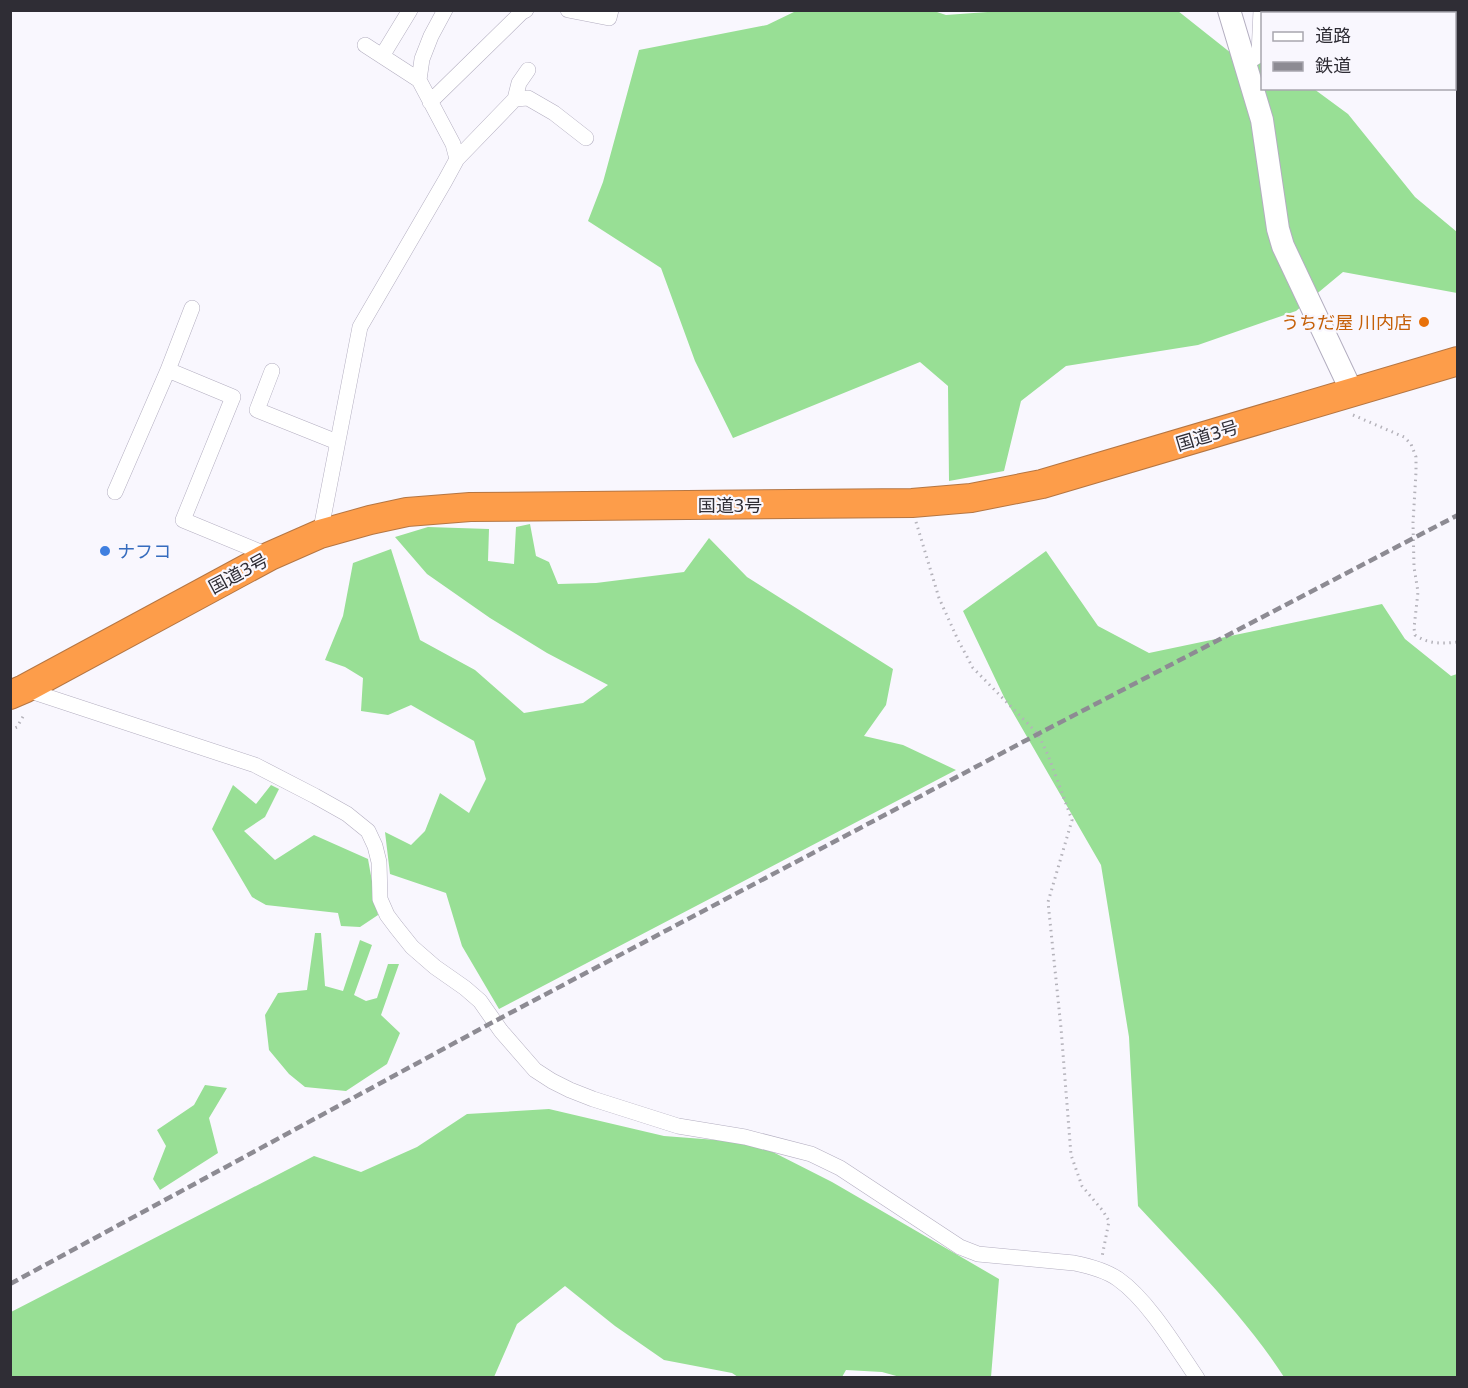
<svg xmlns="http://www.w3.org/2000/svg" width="1468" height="1388" font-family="'Noto Sans','Noto Sans JP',sans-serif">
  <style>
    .forest { fill: #98df95 }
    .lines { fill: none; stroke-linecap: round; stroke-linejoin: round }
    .street-casing { stroke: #b3aec0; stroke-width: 16 }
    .secondary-casing { stroke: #b3aec0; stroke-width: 24 }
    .highway-casing { stroke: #b57643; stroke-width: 30 }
    .path { stroke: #b4b2ba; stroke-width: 3; stroke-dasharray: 1.5 4.5; stroke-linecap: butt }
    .street { stroke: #fff; stroke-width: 15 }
    .secondary { stroke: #fff; stroke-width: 22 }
    .highway { stroke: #fd9d4a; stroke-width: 28 }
    .rail { stroke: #8d8b93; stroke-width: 4.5; stroke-dasharray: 9 4.5; stroke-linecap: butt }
    .food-dot { fill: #e8710a; stroke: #f9f7fe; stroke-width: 2 }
    .shop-dot { fill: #3f7fe0; stroke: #f9f7fe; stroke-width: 2 }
    .labels { text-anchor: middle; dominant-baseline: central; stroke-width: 4.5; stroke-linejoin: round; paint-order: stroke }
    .food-label { font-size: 18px; fill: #c56008; stroke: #f9f7fe; text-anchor: end }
    .street-label { font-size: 18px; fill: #2f2d35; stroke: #f9f7fe }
    .shop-label { font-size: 18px; fill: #366cbe; stroke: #f9f7fe; text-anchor: start }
  </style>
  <rect width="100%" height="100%" fill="#f9f7fe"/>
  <path class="forest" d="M 931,10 L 946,15 L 1015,10 L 1178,11 L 1236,57 L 1262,62 L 1262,88 L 1314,89 L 1348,114 L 1415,197 L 1457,232 L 1457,293 L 1343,272 L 1296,311 L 1198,345 L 1066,366 L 1021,401 L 1004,471 L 949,481 L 948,386 L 920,362 L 733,438 L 695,361 L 661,268 L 588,221 L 603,182 L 639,50 L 767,25 L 796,11 Z
    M 1390,11 L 1457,11 L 1457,33 L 1455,34 L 1454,14 L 1393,14 Z
    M 530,524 L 536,556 L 549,562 L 558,584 L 596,583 L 684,572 L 709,538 L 747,577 L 893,669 L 886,705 L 864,736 L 903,745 L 956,770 L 499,1009 L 462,946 L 446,893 L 390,874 L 385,832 L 411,845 L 425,831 L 440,793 L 469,813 L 486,779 L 474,741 L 411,705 L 388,715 L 361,711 L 363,678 L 345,667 L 325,660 L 343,616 L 353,563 L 391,549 L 420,640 L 475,670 L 524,713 L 583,703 L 608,685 L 547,653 L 490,618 L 427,574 L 395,537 L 428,527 L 489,529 L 488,561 L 514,564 L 516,527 Z
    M 1046,551 L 1098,626 L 1149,653 L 1382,604 L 1405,639 L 1451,676 L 1457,674 L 1457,1377 L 1284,1377 C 1243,1314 1189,1261 1138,1206 L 1129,1037 L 1101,865 L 1004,697 L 963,611 Z
    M 233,785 L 256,804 L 271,785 L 279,789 L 265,817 L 244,831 L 275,860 L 314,835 L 368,859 L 378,915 L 360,927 L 341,926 L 338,913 L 266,905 L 252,897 L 212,829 Z
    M 315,933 L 321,933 L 325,986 L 343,991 L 360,940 L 372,945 L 354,995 L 366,1001 L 377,998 L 388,964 L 399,964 L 381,1015 L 400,1033 L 387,1064 L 346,1091 L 305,1087 L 289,1074 L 269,1050 L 265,1015 L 278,993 L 307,990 Z
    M 205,1085 L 227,1088 L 209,1118 L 218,1153 L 160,1190 L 153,1179 L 166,1146 L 157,1130 L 194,1105 Z
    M 549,1109 L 664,1136 L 755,1143 L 832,1182 L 999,1279 L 991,1377 L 900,1377 L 882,1372 L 846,1370 L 842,1377 L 738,1377 L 732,1373 L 664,1360 L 615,1326 L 565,1286 L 517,1324 L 494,1377 L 11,1378 L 11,1312 L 314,1156 L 361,1172 L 417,1147 L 467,1114 Z"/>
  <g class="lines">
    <g class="street-casing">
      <path id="street" d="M 568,10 L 609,18 L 611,10
        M 1329,10 L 1332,14
        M 365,45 L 419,80
        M 382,56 L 410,10
        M 1245,64 L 1259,55 L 1261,10
        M 1454,81 L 1458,83
        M 515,99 L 519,83 L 528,70
        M 430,102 L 522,12 L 526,10
        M 457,159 L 515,99 L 528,98 L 554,113 L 586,138
        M 168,370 L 192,308
        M 272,371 L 257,410 L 337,442
        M 115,492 L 168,370 L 233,397 L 183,520 L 270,556
        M 320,534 L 360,327 L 445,181 L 457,159 L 453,144 L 419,80 L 422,59 L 431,36 L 445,10
        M 24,689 L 255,765 L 315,796 L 347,814 L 368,831 L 375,846 L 379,862 L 380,899 L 387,915 L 396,927 L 412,947 L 435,967 L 465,988 L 480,1001 L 501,1031 L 535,1070 L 552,1081 L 570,1090 L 593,1099 L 678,1126 L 745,1137 L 811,1154 L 840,1168 L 960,1247 L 978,1254 L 1074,1263 C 1089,1266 1105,1270 1118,1279 C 1148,1300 1176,1347 1197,1378"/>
    </g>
    <g class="secondary-casing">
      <path id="secondary" d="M 1229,10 L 1262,120 L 1278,229 L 1283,246 L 1352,392"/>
    </g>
    <g class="highway-casing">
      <path id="highway" d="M 10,695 L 24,689 L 270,556 L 320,534 L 370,520 L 407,512 L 470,507 L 912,503 L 971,498 L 1042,484 L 1458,361"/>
    </g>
    <path class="path" d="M 1353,415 L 1404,437 L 1411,444 L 1416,457 L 1416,472 L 1413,523 L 1414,567 L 1418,592 L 1414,628 L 1415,635 C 1428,644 1442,644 1458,642
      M 916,522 L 939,598 L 958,640 L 973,668 L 1038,734 L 1048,755 L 1072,820 L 1048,902 L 1061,1028 L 1071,1155 L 1082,1186 L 1103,1211 L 1109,1221 L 1102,1257
      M 10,730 L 17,727 L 25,713"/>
    <use href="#street" class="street"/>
    <use href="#secondary" class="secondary"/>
    <use href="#highway" class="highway"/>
    <path class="rail" d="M 10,1284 L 495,1021 L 1038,734 L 1458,515"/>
  </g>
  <circle class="food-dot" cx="1424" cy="322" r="6"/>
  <circle class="shop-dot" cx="105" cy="551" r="6"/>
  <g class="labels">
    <g class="food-label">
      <text x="1412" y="322">うちだ屋 川内店</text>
    </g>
    <g class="street-label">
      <text transform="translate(1207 435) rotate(-17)">国道3号</text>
      <text x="730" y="505">国道3号</text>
      <text transform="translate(238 573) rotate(-28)">国道3号</text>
    </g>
    <g class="shop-label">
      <text x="117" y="551">ナフコ</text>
    </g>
  </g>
  <rect width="1468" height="1388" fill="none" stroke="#2f2d35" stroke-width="24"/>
  <rect x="1261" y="12" width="195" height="78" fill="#f9f7fe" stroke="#a8a6ae" stroke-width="1.5"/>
  <rect x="1273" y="32" width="30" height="9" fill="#ffffff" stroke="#a8a6ae" stroke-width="1.5"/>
  <text x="1315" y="42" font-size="18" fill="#2f2d35">道路</text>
  <rect x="1273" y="62" width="30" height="9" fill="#8d8b93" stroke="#a8a6ae" stroke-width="1.5"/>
  <text x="1315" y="72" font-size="18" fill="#2f2d35">鉄道</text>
</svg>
